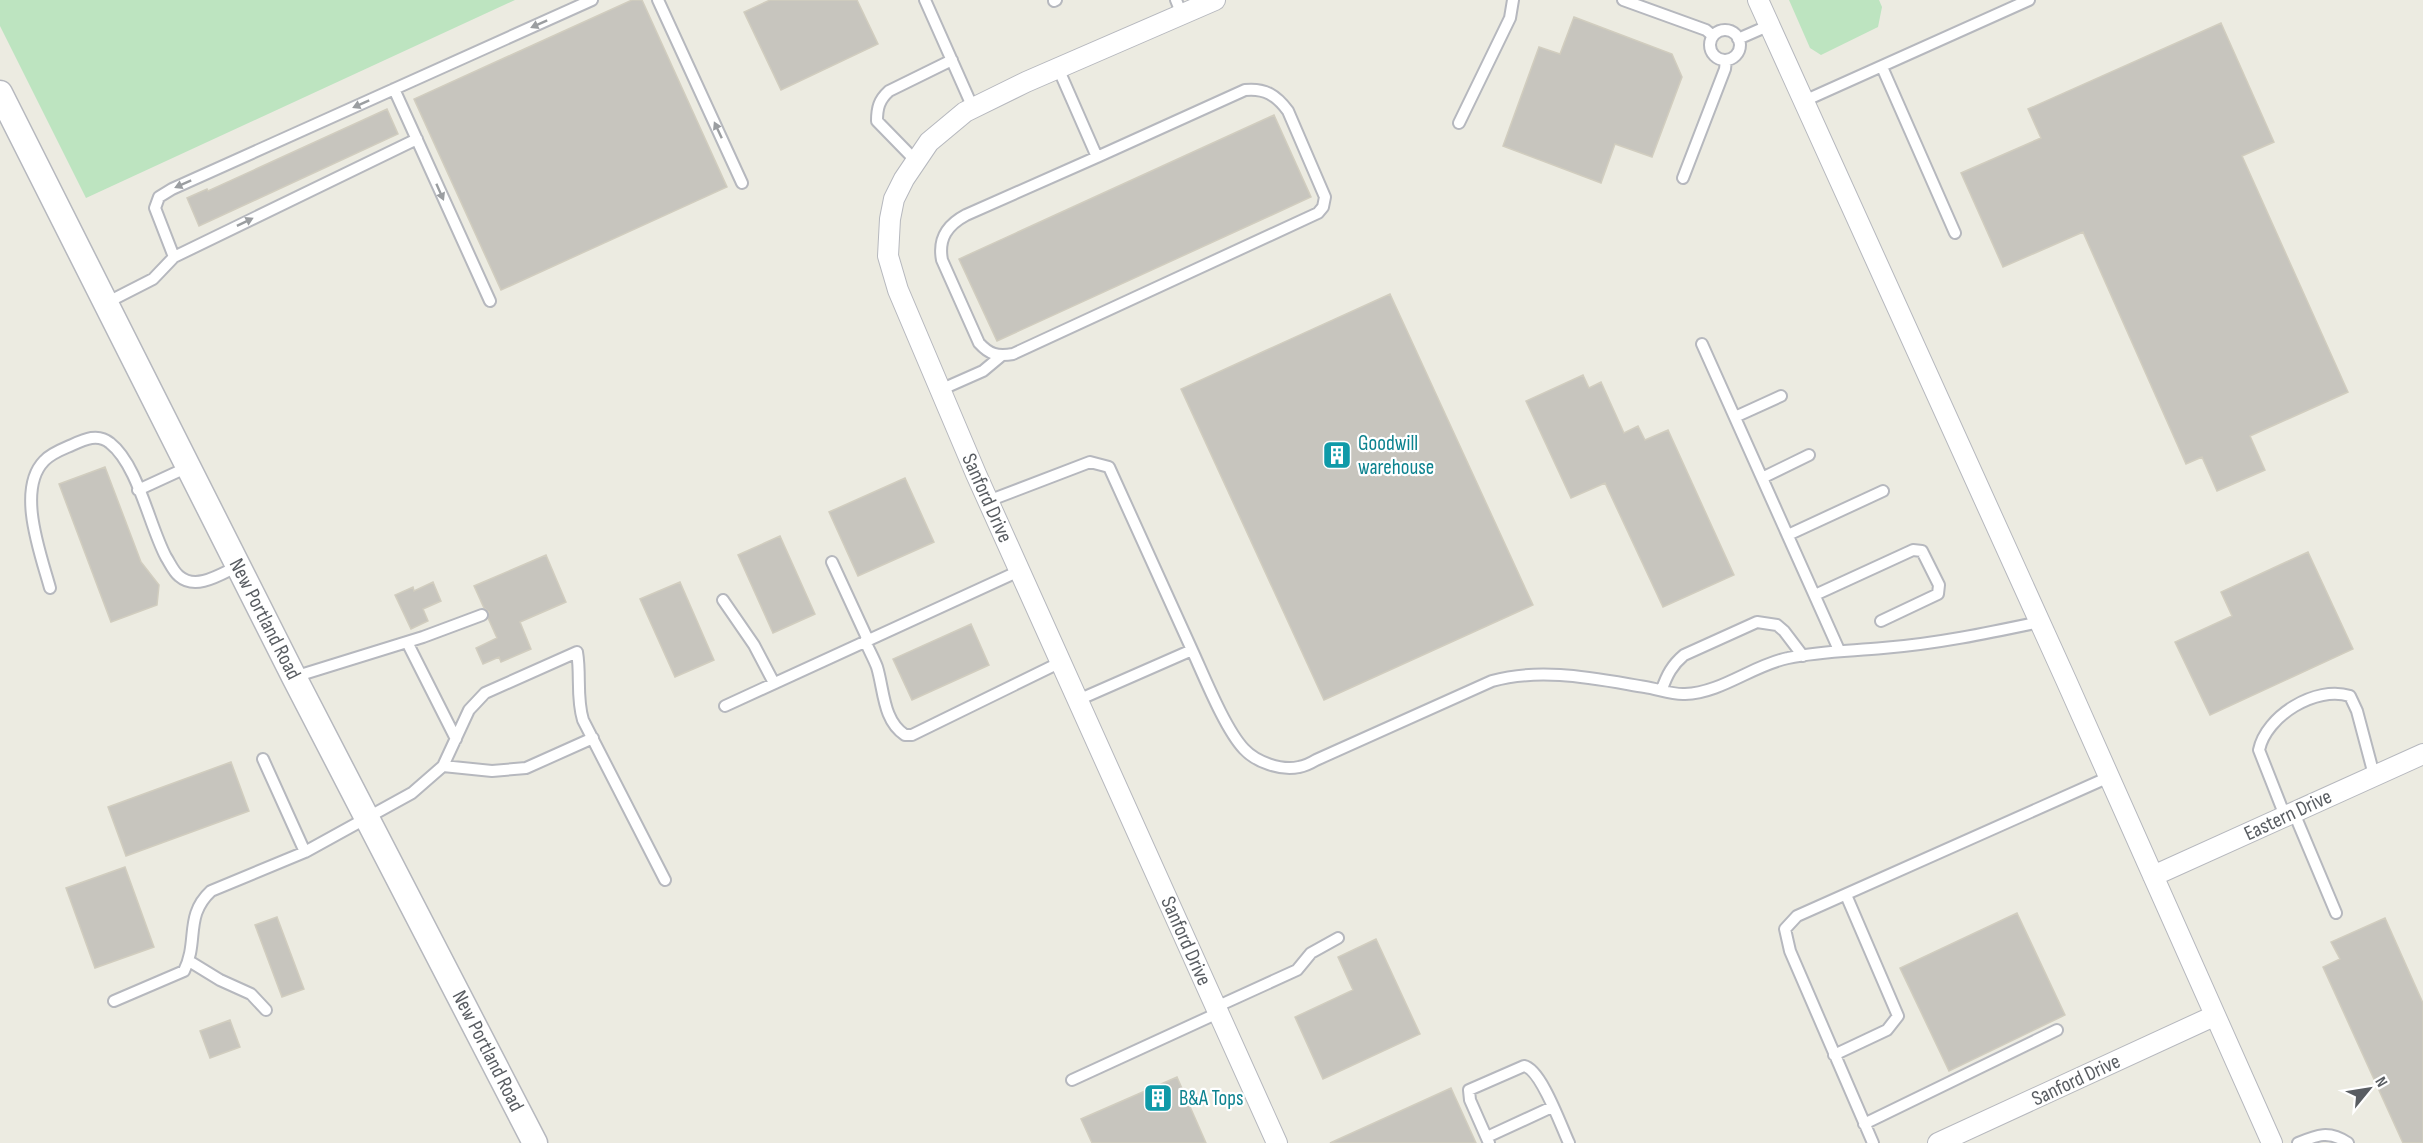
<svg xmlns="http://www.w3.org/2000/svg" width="2423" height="1143" font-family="'Sofia Sans Condensed',sans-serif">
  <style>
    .green { fill: #bde4c0 }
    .building { fill: #c7c5be; stroke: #d1cdbf; stroke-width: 1.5 }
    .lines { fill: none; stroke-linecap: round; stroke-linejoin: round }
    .service-casing { stroke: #b6b8be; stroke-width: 14 }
    .minor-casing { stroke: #b6b8be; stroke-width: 22 }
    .tertiary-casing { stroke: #b6b8be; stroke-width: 27 }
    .service { stroke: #fff; stroke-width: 10 }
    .minor { stroke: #fff; stroke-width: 20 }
    .tertiary { stroke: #fff; stroke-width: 24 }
    .oneway { fill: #9b9ea1 }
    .labels { text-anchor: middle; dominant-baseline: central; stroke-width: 4.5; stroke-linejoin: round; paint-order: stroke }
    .culture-label { font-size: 21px; fill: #0d838f; stroke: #fff; text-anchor: start }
    .street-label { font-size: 21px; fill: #595d62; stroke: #fff }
  </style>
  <rect width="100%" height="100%" fill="#ecebe1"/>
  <path class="green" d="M 0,0 L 515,0 L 86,198 L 0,26 Z
    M 1789,0 L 1879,0 L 1882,7 L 1878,27 L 1821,55 L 1810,48 Z"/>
  <path class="building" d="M 632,0 L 642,0 L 727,187 L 501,290 L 414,99 Z
    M 770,0 L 857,0 L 878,44 L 781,90 L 744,12 Z
    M 1574,17 L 1672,54 L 1682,77 L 1652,157 L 1615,144 L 1601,183 L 1503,146 L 1539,47 L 1560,54 Z
    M 2221,23 L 2274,142 L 2242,156 L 2348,392 L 2250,436 L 2265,470 L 2217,491 L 2202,457 L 2186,464 L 2083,232 L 2003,267 L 1961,173 L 2041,138 L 2028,109 Z
    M 387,109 L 398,134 L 199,226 L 187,198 L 207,189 L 208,191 Z
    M 1274,115 L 1311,197 L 997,341 L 959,259 Z
    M 1390,294 L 1533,605 L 1324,700 L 1181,389 Z
    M 1583,375 L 1589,388 L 1601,382 L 1624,433 L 1638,426 L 1645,440 L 1668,430 L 1734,575 L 1663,607 L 1605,483 L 1571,498 L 1526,401 Z
    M 105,467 L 141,562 L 159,585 L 157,605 L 111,622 L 59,484 Z
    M 905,478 L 934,542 L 858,576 L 829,512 Z
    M 780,536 L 815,614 L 773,633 L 738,555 Z
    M 2308,552 L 2353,649 L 2210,715 L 2175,642 L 2232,616 L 2221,592 Z
    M 546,555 L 566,602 L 520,622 L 531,649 L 501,662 L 499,657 L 483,664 L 476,648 L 497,638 L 488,618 L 489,612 L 484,608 L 474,586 Z
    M 433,582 L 441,601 L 423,609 L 428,621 L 411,629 L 395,595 L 413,587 L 414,591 Z
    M 680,582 L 714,660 L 675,677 L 640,599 Z
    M 971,624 L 989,665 L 912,700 L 893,659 Z
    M 231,762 L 249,811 L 126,856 L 108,807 Z
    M 125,867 L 154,947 L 95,968 L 66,888 Z
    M 2017,913 L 2065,1015 L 1949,1071 L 1900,968 Z
    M 277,917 L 304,989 L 282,997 L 255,925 Z
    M 2385,918 L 2423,1003 L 2423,1143 L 2403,1143 L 2323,967 L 2340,959 L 2331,942 Z
    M 1376,939 L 1420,1034 L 1323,1079 L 1295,1017 L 1353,990 L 1338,957 Z
    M 230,1020 L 240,1047 L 210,1058 L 200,1031 Z
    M 1177,1077 L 1206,1143 L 1092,1143 L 1081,1119 Z
    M 1451,1088 L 1476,1143 L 1330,1143 Z"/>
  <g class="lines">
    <g class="service-casing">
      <path id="service" d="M 658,0 L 742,183
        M 925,0 L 973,108
        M 1176,0 L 1182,15
        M 1623,0 L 1706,30 L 1713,36
        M 1054,1 L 1056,0
        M1710 45a15 15 0 1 1 30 0a15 15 0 1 1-30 0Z
        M 1738,39 L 1770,25
        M 1882,67 L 1955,233
        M 1058,68 L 1097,157 L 1245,90 C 1265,88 1276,95 1288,111 L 1325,197 L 1323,207 L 1318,213 L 1013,354 C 997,357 989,354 979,343 L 942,260 C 938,239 947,225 966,215 L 1097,157
        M 394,89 L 490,301
        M 1804,101 L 2029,0
        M 1459,123 L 1510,18 L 1513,0
        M 915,160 L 877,121 C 877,108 879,100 889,91 L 952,60
        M 1683,178 L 1725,69 L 1726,60
        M 174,257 L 155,208 L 159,197 L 172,189 L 592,0
        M 106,303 L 153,279 L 174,257 L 417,139
        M 1702,344 L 1839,650
        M 940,390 L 983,371 L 1001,356
        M 1735,417 L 1781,396
        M 1762,478 L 1809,455
        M 138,490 L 188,467
        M 988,501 L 1090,462 L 1109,467 L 1192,650 L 1078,700
        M 1788,535 L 1883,491
        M 832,562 L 868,640
        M 50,588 C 41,555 16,490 44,461 C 51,453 63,449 72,445 C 85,439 98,433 110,443 C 138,465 149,525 166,557 C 170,563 173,571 179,576 C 196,591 221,574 238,566
        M 1815,595 L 1913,550 L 1922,551 L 1939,585 L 1938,594 L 1881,621
        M 723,600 L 754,645 L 774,683
        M 865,641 C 869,650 874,659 877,667 C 884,690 883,721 905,735 L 912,735 L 1061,662
        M 407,642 L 456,739
        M 1192,650 C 1204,676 1225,729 1244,749 C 1256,762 1281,771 1299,767 C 1305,766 1311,763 1316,760 L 1492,681 C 1542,667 1596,679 1645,687 C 1658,689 1673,695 1685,694 C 1721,693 1753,665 1788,658 C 1819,651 1851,651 1883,648 C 1935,644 1988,633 2040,622
        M 294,677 L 423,637 L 482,615
        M 1662,689 C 1667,675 1672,665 1684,655 L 1757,622 L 1777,625 L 1784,631 L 1803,656
        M 725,706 L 1019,571
        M 263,759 L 305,852
        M 443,766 L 492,771 L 526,768 L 593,738
        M 2294,813 L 2336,913
        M 2285,816 L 2259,750 C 2266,716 2316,685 2350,696 L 2357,711 L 2374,775
        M 189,961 L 220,980 L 251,994 L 266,1010
        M 114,1001 L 184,971 C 199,941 184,916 211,891 L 305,852 L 412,793 L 443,766 L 469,710 L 485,693 L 577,652 C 581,675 576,697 583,720 L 665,880
        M 1216,1007 L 1297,970 L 1311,953 L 1338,938
        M 1834,1055 L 1887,1030 L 1898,1016 L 1846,895
        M 1072,1080 L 1218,1013
        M 1864,1124 L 2057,1030
        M 1487,1137 L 1552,1107
        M 1489,1143 L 1470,1100 L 1469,1090 L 1524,1066 C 1541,1069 1561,1126 1569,1143
        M 1873,1143 L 1790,951 L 1785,929 L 1797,916 L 2109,777
        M 2298,1143 C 2317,1135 2329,1130 2348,1143"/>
    </g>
    <g class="minor-casing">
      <path id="minor" d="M 1215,0 L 1026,82 L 965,112 L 929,142 L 904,179 L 894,199 L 890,219 L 888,256 L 898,290 L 976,474 L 1277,1143
        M 1758,0 L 2066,680 L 2272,1143
        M 2153,876 L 2423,754
        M 1938,1143 L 2214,1016"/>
    </g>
    <g class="tertiary-casing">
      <path id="tertiary" d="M 0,93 L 294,677 L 535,1143"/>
    </g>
    <use href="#service" class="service"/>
    <use href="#minor" class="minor"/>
    <use href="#tertiary" class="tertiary"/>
  </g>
  <defs><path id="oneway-solid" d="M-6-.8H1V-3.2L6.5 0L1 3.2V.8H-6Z" transform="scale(1.5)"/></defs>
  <g class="oneway">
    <use href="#oneway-solid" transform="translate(539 24) rotate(156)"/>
    <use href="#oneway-solid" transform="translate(361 104) rotate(156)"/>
    <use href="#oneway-solid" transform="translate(718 130) rotate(-115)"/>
    <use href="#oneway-solid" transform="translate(183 184) rotate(156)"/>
    <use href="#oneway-solid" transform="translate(440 192) rotate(66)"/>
    <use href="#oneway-solid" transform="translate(245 222) rotate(-26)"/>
  </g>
  <defs>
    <g id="building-square" transform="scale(1.5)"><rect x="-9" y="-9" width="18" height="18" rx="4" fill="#0f9aa8" stroke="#fff"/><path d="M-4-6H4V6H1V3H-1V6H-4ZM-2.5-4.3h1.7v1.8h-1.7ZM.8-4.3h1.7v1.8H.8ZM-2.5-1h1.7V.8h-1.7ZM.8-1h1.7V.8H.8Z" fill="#fff"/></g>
  </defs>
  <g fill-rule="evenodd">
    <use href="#building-square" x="1337" y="455"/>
    <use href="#building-square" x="1158" y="1098"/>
  </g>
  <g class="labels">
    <g class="culture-label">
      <text x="1358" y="443">Goodwill<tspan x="1358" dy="24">warehouse</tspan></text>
      <text x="1179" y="1098">B&amp;A Tops</text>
    </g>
    <g class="street-label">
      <text transform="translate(987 498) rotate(66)">Sanford Drive</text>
      <text transform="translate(265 619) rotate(63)">New Portland Road</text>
      <text transform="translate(2288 815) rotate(-25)">Eastern Drive</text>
      <text transform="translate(1186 941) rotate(66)">Sanford Drive</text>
      <text transform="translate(488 1051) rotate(63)">New Portland Road</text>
      <text transform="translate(2076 1080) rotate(-25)">Sanford Drive</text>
    </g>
  </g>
  <g transform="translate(2369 1089) rotate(60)" stroke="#ffffff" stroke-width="4.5" paint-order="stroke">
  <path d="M0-4.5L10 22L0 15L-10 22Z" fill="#595d62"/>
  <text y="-9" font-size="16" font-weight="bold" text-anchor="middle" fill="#595d62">N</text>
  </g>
</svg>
